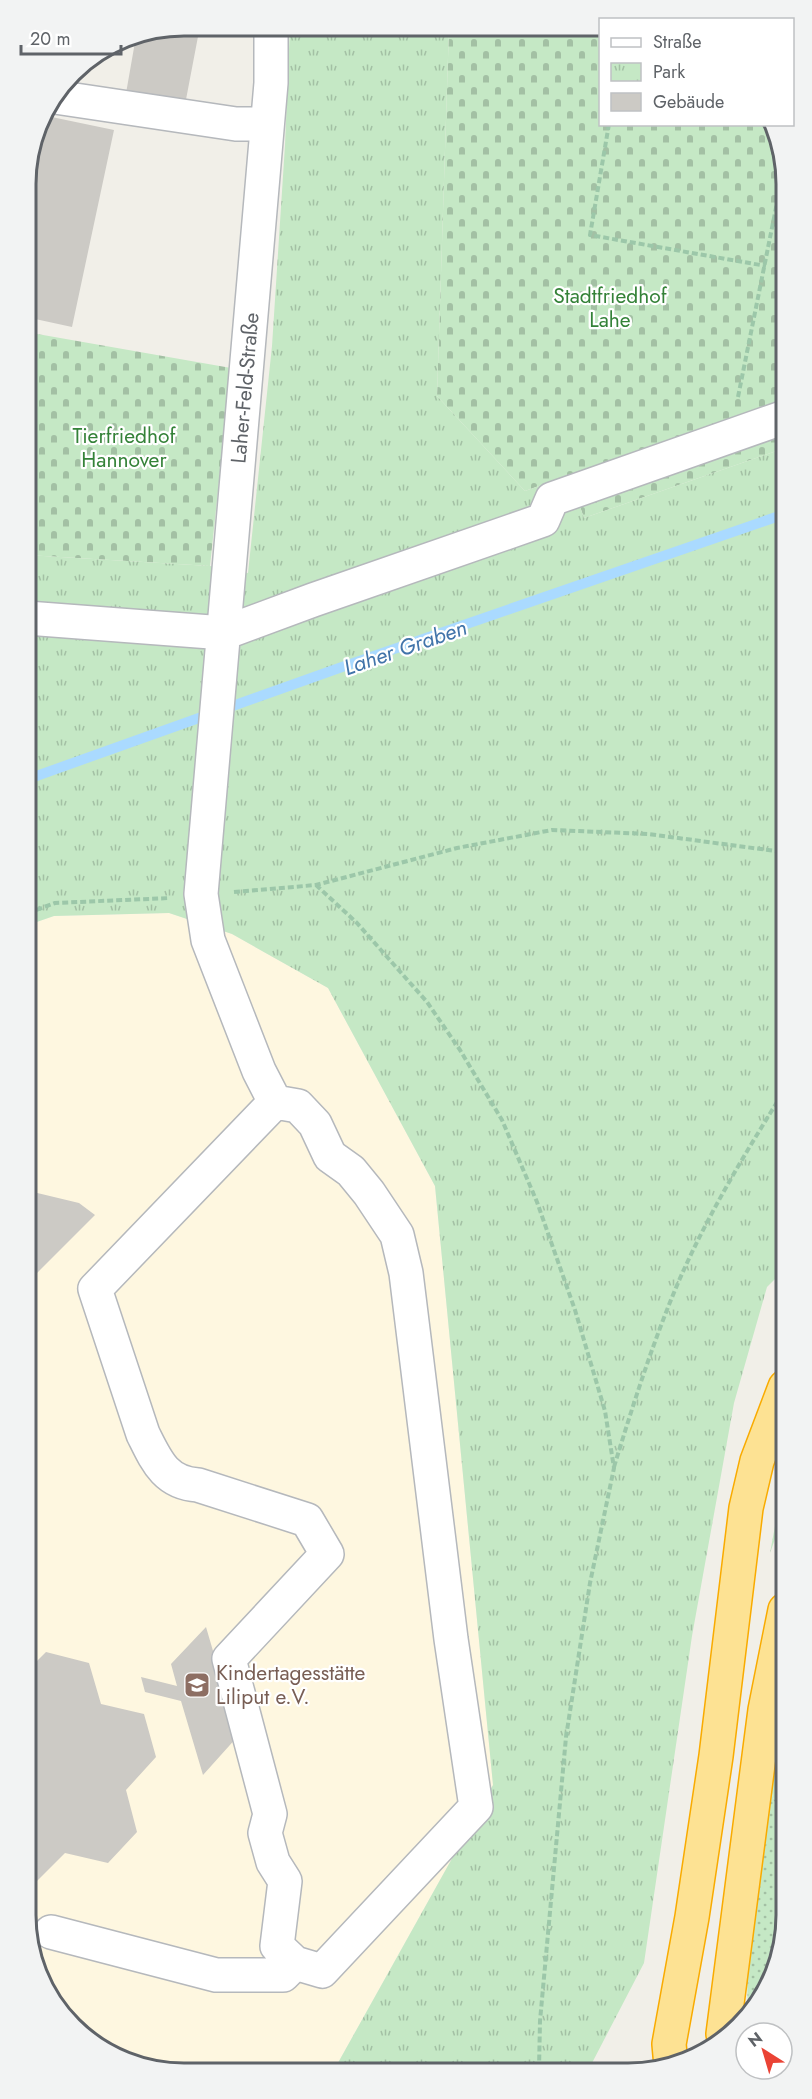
<svg xmlns="http://www.w3.org/2000/svg" width="812" height="2099" font-family="Jost,sans-serif">
  <style>
    .commercial { fill: #fef7e0 }
    .grass { fill: url(#grass-dots) }
    .forest { fill: url(#forest-crowns) }
    .cemetery { fill: url(#cemetery-stones) }
    .park { fill: url(#park-tufts) }
    .lines { fill: none; stroke-linecap: round; stroke-linejoin: round }
    .stream { stroke: #aadaff; stroke-width: 10 }
    .building { fill: #cccac5 }
    .minor-casing { stroke: #b5b8bc; stroke-width: 36 }
    .highway-casing { stroke: #f9ab00; stroke-width: 36 }
    .path { stroke: #9cc7a9; stroke-width: 4; stroke-dasharray: 6 3; stroke-linecap: butt }
    .minor { stroke: #fff; stroke-width: 33 }
    .highway { stroke: #fde293; stroke-width: 33 }
    .labels { text-anchor: middle; dominant-baseline: central; stroke-width: 4.5; stroke-linejoin: round; paint-order: stroke }
    .park-label { font-size: 21px; fill: #348238; stroke: #fff }
    .street-label { font-size: 21px; fill: #5f6368; stroke: #fff }
    .education-label { font-size: 21px; fill: #785e54; stroke: #fff; text-anchor: start }
    .water-label { font-size: 22px; font-style: italic; fill: #4174aa; stroke: #fff }
    .rim { fill: none; stroke: #5f6368; stroke-width: 3 }
  </style>
  <defs>
    <pattern id="grass-dots" width="8" height="8" patternUnits="userSpaceOnUse" patternTransform="scale(1.5)"><rect width="8" height="8" fill="#c5e8c5"/><path d="M2 2h.1M6 6h.1" fill="none" stroke="#a3c0a4" stroke-width="1.8" stroke-linecap="round"/></pattern>
    <pattern id="forest-crowns" width="20" height="18" patternUnits="userSpaceOnUse" patternTransform="scale(1.5)"><rect width="20" height="18" fill="#c5e8c5"/><path d="M2 6a3 3 0 1 1 6 0M12 15a3 3 0 1 1 6 0" fill="none" stroke="#a3c0a4"/></pattern>
    <pattern id="cemetery-stones" width="16" height="16" patternUnits="userSpaceOnUse" patternTransform="scale(1.5)"><rect width="16" height="16" fill="#c5e8c5"/><path d="M2 7V4a2 2 0 0 1 4 0v3zM10 15v-3a2 2 0 0 1 4 0v3z" fill="#a3c0a4"/></pattern>
    <pattern id="park-tufts" width="24" height="20" patternUnits="userSpaceOnUse" patternTransform="scale(1.5)"><rect width="24" height="20" fill="#c5e8c5"/><path d="M3 7l-1-3M5 7V3M7 7l1-3M15 17l-1-3M17 17v-4M19 17l1-3" fill="none" stroke="#a3c0a4"/></pattern>
  </defs>
  <rect width="100%" height="100%" fill="#f1efe8"/>
  <path class="commercial" d="M 169,913 L 232,934 L 328,988 L 435,1186 L 493,1785 L 334,2070 L 153,2071 L 79,2034 L 31,1956 L 28,925 L 54,916 Z"/>
  <path class="grass" d="M 785,1472 L 785,1511 L 770,1553 Z
    M 771,1789 L 786,1851 L 786,1925 L 775,1975 L 748,2018 L 747,1976 Z"/>
  <path class="forest" d="M 785,1680 L 786,1851 L 771,1789 Z"/>
  <path class="cemetery" d="M 449,27 L 600,28 L 600,124 L 770,125 L 781,143 L 782,449 L 584,518 L 569,475 L 525,491 L 437,396 Z
    M 26,332 L 231,368 L 210,566 L 27,555 Z"/>
  <path class="park" d="M 290,26 L 449,27 L 437,396 L 525,491 L 569,475 L 584,518 L 782,449 L 784,1270 L 767,1287 L 734,1403 L 692,1636 L 644,1963 L 592,2063 L 512,2069 L 334,2070 L 493,1785 L 435,1186 L 328,988 L 232,934 L 169,913 L 54,916 L 28,925 L 27,555 L 210,566 L 248,573 L 272,346 L 285,145 Z"/>
  <g class="lines">
    <path class="stream" d="M 28,779 L 342,667 L 782,515"/>
  </g>
  <path class="building" d="M 184,26 L 200,26 L 184,110 L 125,99 L 135,42 L 121,39 Z
    M 42,115 L 114,130 L 72,327 L 26,317 L 26,173 Z
    M 29,1191 L 79,1203 L 95,1215 L 29,1281 Z
    M 206,1627 L 238,1736 L 203,1775 L 181,1701 L 145,1692 L 141,1677 L 177,1686 L 171,1664 Z
    M 46,1652 L 89,1663 L 101,1704 L 144,1714 L 156,1757 L 126,1790 L 137,1832 L 108,1863 L 65,1853 L 34,1884 L 31,1883 L 30,1668 Z"/>
  <g class="lines">
    <g class="minor-casing">
      <path id="minor" d="M 271,26 L 271,83 L 201,894 L 208,940 L 259,1071 L 275,1102 L 298,1106 L 315,1124 L 330,1156 L 351,1171 L 369,1193 L 397,1235 L 406,1273 L 451,1639 L 476,1807 L 322,1971 L 295,1963 L 277,1946 L 285,1881 L 273,1862 L 265,1833 L 270,1814 L 229,1659 L 327,1554 L 307,1520 L 198,1485 C 165,1483 156,1460 143,1434 L 95,1289 L 275,1102
        M 55,97 L 236,124 L 267,124
        M 27,618 L 224,633 L 313,600 L 543,520 L 552,499 L 782,418
        M 51,1932 L 216,1975 L 283,1975 L 295,1963"/>
    </g>
    <g class="highway-casing">
      <path id="highway" d="M 723,2034 L 765,1710 L 785,1610
        M 671,2066 L 669,2044 L 692,1917 L 716,1756 L 746,1508 L 757,1461 L 785,1387"/>
    </g>
    <path class="path" d="M 609,124 L 590,235 L 766,266
      M 738,397 L 781,183
      M 316,885 L 357,923 L 427,1002 L 460,1050 L 502,1120 L 537,1202 L 575,1310 L 605,1411 L 614,1468 L 590,1583 L 566,1737 L 540,2021 L 539,2069
      M 234,892 L 316,885 L 457,848 L 552,830 L 648,834 L 783,852
      M 28,913 L 55,903 L 170,898
      M 614,1467 C 632,1408 651,1348 675,1290 C 704,1221 744,1155 784,1091"/>
    <use href="#minor" class="minor"/>
    <use href="#highway" class="highway"/>
  </g>
  <defs>
    <g id="school-square" transform="scale(1.35)"><rect x="-9" y="-9" width="18" height="18" rx="4" fill="#8d6e63" stroke="#fff"/><path d="M0-5L7-2L0 1L-7-2ZM-4 1L0 2.5L4 1V4Q0 6-4 4Z" fill="#fff"/></g>
  </defs>
  <g fill-rule="evenodd">
    <use href="#school-square" x="197" y="1685"/>
  </g>
  <g class="labels">
    <g class="park-label">
      <text x="610" y="296">Stadtfriedhof<tspan x="610" dy="24">Lahe</tspan></text>
      <text x="124" y="436">Tierfriedhof<tspan x="124" dy="24">Hannover</tspan></text>
    </g>
    <g class="street-label">
      <text transform="translate(245 388) rotate(-85)">Laher-Feld-Straße</text>
    </g>
    <g class="education-label">
      <text x="216" y="1673">Kindertagesstätte<tspan x="216" dy="24">Liliput e.V.</tspan></text>
    </g>
    <g class="water-label">
      <text transform="translate(405 647) rotate(-19)">Laher Graben</text>
    </g>
  </g>
  <path d="M0 0H812V2099H0ZM184 36H628A148 148 0 0 1 776 184V1915A148 148 0 0 1 628 2063H184A148 148 0 0 1 36 1915V184A148 148 0 0 1 184 36Z" fill="#f2f3f3" fill-rule="evenodd"/>
  <path class="rim" d="M184 36H628A148 148 0 0 1 776 184V1915A148 148 0 0 1 628 2063H184A148 148 0 0 1 36 1915V184A148 148 0 0 1 184 36Z"/>
  <rect x="599" y="18" width="195" height="108" fill="#ffffff" stroke="#bfc1c3" stroke-width="1.5"/>
  <rect x="611" y="38" width="30" height="9" fill="#ffffff" stroke="#bfc1c3" stroke-width="1.5"/>
  <text x="653" y="48" font-size="18" fill="#5f6368">Straße</text>
  <rect x="611" y="63" width="30" height="18" fill="url(#park-tufts)" stroke="#bfc1c3" stroke-width="1.5"/>
  <text x="653" y="78" font-size="18" fill="#5f6368">Park</text>
  <rect x="611" y="93" width="30" height="18" fill="#cccac5" stroke="#bfc1c3" stroke-width="1.5"/>
  <text x="653" y="108" font-size="18" fill="#5f6368">Gebäude</text>
  <g transform="translate(764 2051) rotate(323)"><circle r="28" fill="#ffffff" stroke="#bfc1c3" stroke-width="1.5"/>
  <path d="M0-4.5L10 22L0 15L-10 22Z" fill="#ea4335"/>
  <text y="-9" font-size="16" font-weight="bold" text-anchor="middle" fill="#5f6368">N</text>
  </g>
  <path d="M21 45v9h100v-9" fill="none" stroke="#5f6368" stroke-width="3"/>
  <text x="30" y="45" font-size="18" fill="#5f6368" stroke="#ffffff" stroke-width="4.5" paint-order="stroke">20 m</text>
</svg>
